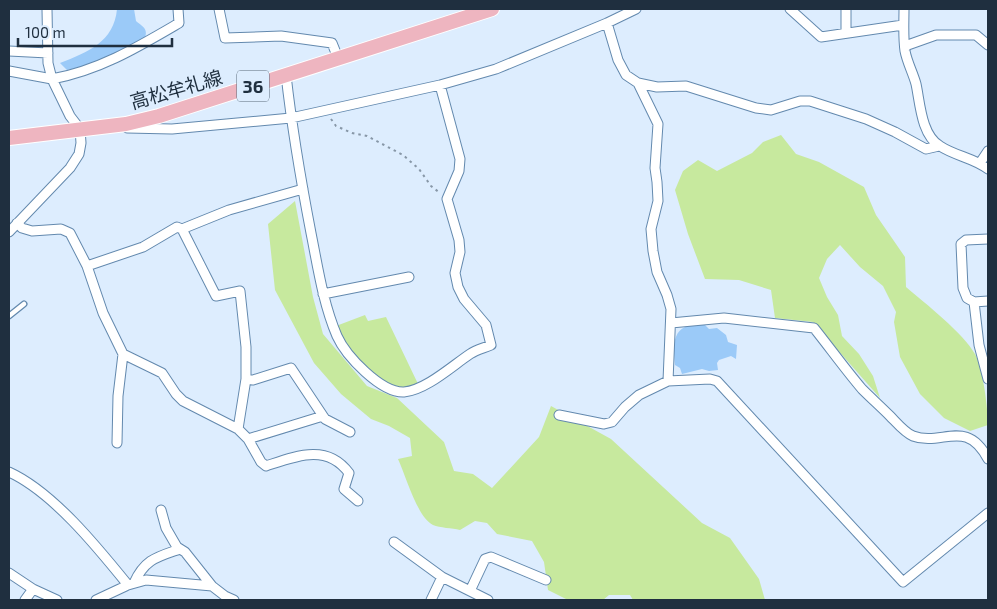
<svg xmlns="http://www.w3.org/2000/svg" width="997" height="609" font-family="'Exo 2','Noto Sans JP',sans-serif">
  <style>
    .green { fill: #c7e99e }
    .water { fill: #9bcaf8 }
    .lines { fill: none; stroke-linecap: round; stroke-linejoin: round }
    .service-casing { stroke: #6389ae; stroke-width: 7 }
    .minor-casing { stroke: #6389ae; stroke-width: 11 }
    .primary-casing { stroke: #fff; stroke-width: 16 }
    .path { stroke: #8797a7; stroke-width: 2; stroke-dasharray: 2.5 4; stroke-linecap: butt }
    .service { stroke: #fff; stroke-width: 4.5 }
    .minor { stroke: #fff; stroke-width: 9 }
    .primary { stroke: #eeb5c0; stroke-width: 14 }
    .labels { text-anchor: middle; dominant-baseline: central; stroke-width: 5; stroke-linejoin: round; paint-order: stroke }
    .shield { fill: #ddedfe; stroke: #586878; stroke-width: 1 }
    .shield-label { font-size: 18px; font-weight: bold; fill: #1f2f3f }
    .street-label { font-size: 19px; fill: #1f2f3f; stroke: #ddedfe }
  </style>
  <rect width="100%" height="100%" fill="#ddedfe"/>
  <path class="green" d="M 781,135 L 796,154 L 819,162 L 864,187 L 876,215 L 905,257 L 906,287 C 925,303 964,334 975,354 C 983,368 988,409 988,425 L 970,431 L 944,418 L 920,394 L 900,357 L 894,322 L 896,312 L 883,286 L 860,267 L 840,245 L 827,259 L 819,278 L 827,297 L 838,315 L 842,336 L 859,354 L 873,376 L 880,398 L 813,322 L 775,318 L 771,290 L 739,280 L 705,279 L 688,234 L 675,190 L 683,171 L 698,160 L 717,171 L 752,153 L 763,142 Z
    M 295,201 L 313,297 L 323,334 L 367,386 L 397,398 L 444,442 L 454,471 L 473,474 L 492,488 L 539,437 L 551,406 L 611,439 L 702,523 L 730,538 L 759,579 L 765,600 L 633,600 L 630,595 L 609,595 L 603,600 L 568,600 L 548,590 L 544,562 L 532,541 L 497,534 L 487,523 L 475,521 L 460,530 C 452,528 440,528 433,525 C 417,517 406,476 398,459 L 412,456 L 410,438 L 389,426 L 371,419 L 341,394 L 314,363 L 275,290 L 268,224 Z
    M 365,315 L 368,321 L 386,317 L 419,386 L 392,391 L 348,354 L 336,326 Z"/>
  <path class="water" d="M 117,9 L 134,9 L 136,21 C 143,27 148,28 145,38 L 95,64 L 67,70 L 60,63 C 88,52 114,42 117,9 Z
    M 705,325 L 709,329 L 717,328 L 726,335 L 728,342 L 737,345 L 736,359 L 731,356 L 719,360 L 717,363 L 718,370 L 709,371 L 702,369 L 682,374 L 680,368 L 675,365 C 674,353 671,333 685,327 C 690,324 700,325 705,325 Z"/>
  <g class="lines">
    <g class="service-casing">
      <path id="service" d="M 9,316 L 24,304"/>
    </g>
    <g class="minor-casing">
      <path id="minor" d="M 47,9 L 48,63 L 52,79 C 100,70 138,47 179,23 L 178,9
        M 219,9 L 225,38 L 281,36 L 332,43 L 338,58
        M 790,9 L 821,37 L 903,25
        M 846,9 L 846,33
        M 904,9 C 904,23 903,37 905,51 C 907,62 913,73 916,84 C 920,102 921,135 940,146 C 955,156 974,158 988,169
        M 607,23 L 618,60 L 626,75 L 638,83 L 657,87 L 686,86 L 756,108 L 771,110 L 800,101 L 810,101 L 866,119 L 895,132 L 926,149 L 939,146
        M 905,46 L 936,35 L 976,35 L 988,45
        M 9,51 L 48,53
        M 9,71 L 52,79 L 70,116 L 80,129 L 81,143 L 79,154 L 70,168 L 9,232
        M 286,75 C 292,128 301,181 311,233 C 318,268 323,303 337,336 C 346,356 381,393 404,392 C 426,390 452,366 470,354 C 476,350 484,348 491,345 L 486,325 L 464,299 L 458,287 L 455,273 L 460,252 L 459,240 L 447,199 L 459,171 L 460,159 L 440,85
        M 638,83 L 658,124 L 655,168 L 657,182 L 658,201 L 651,229 L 653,251 L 657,272 L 667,295 L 671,309 L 668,381
        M 127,128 L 172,129 L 291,118 L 440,85 L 496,69 L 607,23 L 636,9
        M 980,163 L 988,151
        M 17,223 L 22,228 L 32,231 L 61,229 L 70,233 L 87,266 L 103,313 L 123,354 L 162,373 L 176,394 L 183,401 L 238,429 L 246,379 L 246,347 L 240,291 L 216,296 L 182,229 L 229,210 L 303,189
        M 87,266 L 143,247 L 177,227 L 182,229
        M 323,294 L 409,277
        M 988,301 L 974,302 L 979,345 L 988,379
        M 974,302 L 967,298 L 963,288 L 961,244 L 966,240 L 988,239
        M 671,323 L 724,318 L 814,328 C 830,348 845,369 862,389 C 871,398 881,407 890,416 C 896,422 905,433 913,436 C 942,447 966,417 988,459
        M 246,379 L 253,380 L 291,368 L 325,419 L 350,432
        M 559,415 L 604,424 L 612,422 L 625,407 L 639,395 L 668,381 L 710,379 L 717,381 L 903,582 L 988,513
        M 238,429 L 248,439 L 261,462 L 266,466 C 296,456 327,443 349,473 L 344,489 L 358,501
        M 248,439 L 323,416
        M 117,443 L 118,396 L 123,354
        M 9,472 C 53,492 98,548 128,585
        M 161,510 L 166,528 L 177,547 L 185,552 L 212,586
        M 394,542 L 442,577
        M 9,573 L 33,589 L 57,600
        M 134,583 C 145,559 157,557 180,549
        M 470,591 L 485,559 L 491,557 L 546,580
        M 25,600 L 33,589
        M 96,600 L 128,585 L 146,580 L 212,586 L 225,596 L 234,600
        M 431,600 L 442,577 L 488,600"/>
    </g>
    <g class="primary-casing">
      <path id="primary" d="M 9,138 L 126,124 L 159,116 L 492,9"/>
    </g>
    <path class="path" d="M 331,119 L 336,126 L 352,133 L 367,136 L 403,155 L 419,169 L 431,186 L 440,193"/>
    <use href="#service" class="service"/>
    <use href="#minor" class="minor"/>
    <use href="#primary" class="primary"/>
  </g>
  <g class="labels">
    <rect class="shield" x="237" y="70.5" width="32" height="31" rx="4"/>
    <g class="shield-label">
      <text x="253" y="86">36</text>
    </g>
    <g class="street-label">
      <text transform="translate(176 89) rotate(-16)">高松牟礼線</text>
    </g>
  </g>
  <rect width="997" height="609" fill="none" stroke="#1f2f3f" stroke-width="20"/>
  <path d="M18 38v8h154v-8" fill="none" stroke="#1f2f3f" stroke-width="2.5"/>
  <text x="25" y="38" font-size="15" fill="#1f2f3f" stroke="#ddedfe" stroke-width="4" paint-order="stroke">100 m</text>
</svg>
